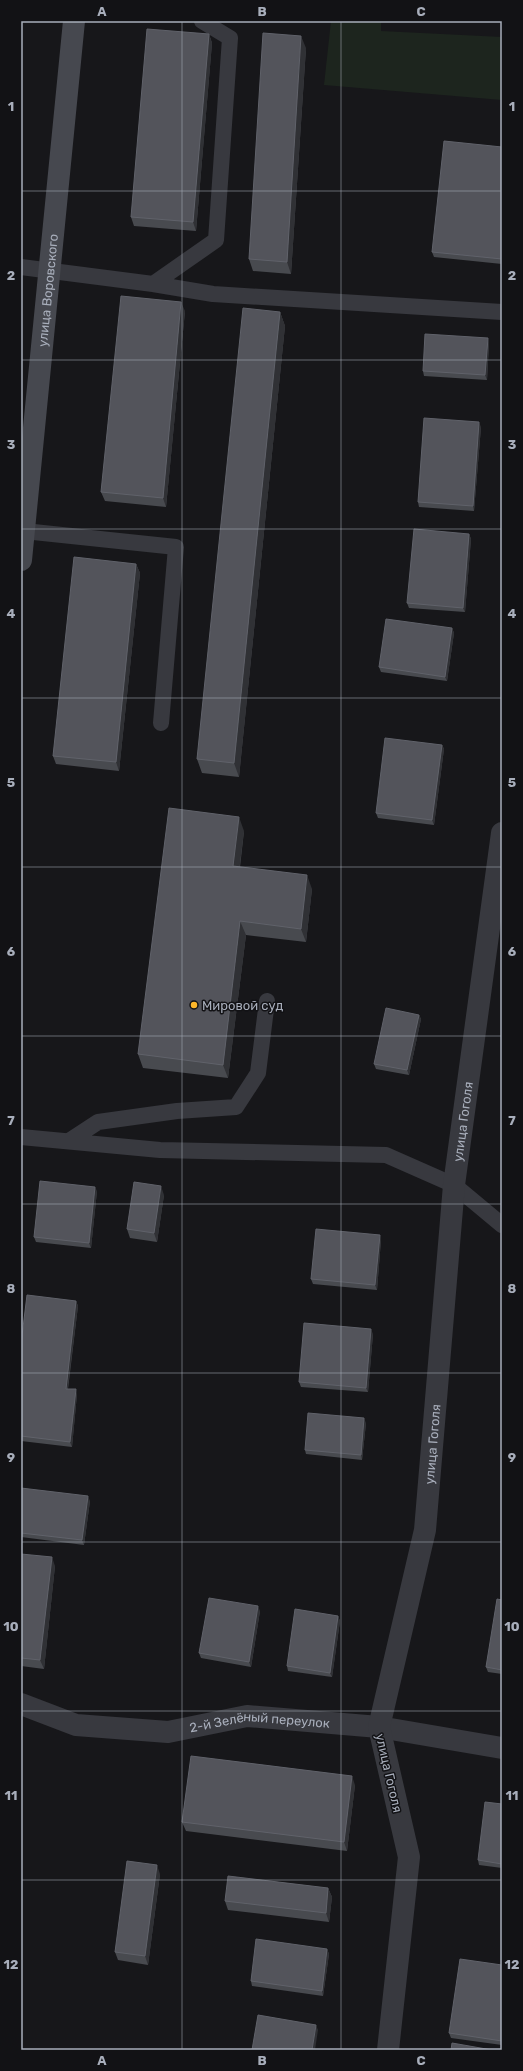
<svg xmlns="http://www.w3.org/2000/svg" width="523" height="2071" font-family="Rubik,sans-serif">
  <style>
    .green { fill: #1d251e }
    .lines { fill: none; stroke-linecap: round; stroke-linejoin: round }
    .lane { stroke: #38393f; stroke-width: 16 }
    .street { stroke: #38393f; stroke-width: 22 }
    .secondary { stroke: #46484f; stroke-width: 22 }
    .wall { fill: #484a4f }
    .shaded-wall { fill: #303135 }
    .building { fill: #53545b; stroke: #60626a }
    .grid { fill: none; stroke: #a8aebb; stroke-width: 1; stroke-opacity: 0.55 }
    .poi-dot { fill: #ffb82a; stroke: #121215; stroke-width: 1.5 }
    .labels { text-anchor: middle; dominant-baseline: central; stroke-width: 3; stroke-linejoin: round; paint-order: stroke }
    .street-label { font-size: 13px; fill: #a8aebb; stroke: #121215 }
    .poi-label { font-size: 13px; fill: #a8aebb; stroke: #121215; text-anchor: start }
    .neatline { fill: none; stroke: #a8aebb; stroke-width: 1.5 }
    .grid-label { font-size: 13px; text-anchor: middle; font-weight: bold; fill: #a8aebb }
  </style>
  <rect width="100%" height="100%" fill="#17171a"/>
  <path class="green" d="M 331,21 L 381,21 L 381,31 L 502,37 L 502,100 L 324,85 Z"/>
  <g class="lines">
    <path class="lane" d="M 21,267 L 153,284 L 213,294 L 502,312
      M 153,284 L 216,240 L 230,38 L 202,21
      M 24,531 L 176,547 L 161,723
      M 21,1137 L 160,1150 L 386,1155 L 454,1185 L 502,1225
      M 69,1141 L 98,1122 L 177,1111 L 236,1107 L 258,1073 L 267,1001"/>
    <g class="street">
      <path id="s1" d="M 21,1704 L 76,1725 L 168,1732 L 247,1716 L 379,1727 L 502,1748"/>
      <path id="s2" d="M 388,2050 L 409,1857 L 379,1727 L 425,1530 L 454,1185 L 502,833"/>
    </g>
    <path class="secondary" id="s3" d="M 21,560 L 74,21"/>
  </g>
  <path class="wall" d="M 209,34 L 212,43 L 196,231 L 134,226 L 131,217 Z
    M 306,48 L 291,274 L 253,271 L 249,259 Z
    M 502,147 L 502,264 L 434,257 L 432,252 Z
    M 185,311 L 166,507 L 105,501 L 101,492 Z
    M 280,312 L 285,326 L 239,777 L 202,773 L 197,759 Z
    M 489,343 L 487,380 L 424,376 L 423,371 Z
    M 481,427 L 474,511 L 419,507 L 418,502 Z
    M 469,534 L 471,539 L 465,612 L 409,608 L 407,603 Z
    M 136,564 L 140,573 L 119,771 L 56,764 L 53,756 Z
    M 452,628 L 454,633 L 447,681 L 381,672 L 379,667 Z
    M 442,745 L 444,749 L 434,825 L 378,818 L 376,813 Z
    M 244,831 L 240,867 L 312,889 L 306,942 L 246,935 L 228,1078 L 143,1068 L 138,1054 Z
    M 419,1015 L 421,1019 L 409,1075 L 376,1069 L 374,1064 Z
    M 97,1191 L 91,1248 L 36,1242 L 34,1237 Z
    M 164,1195 L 157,1242 L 130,1238 L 127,1229 Z
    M 381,1240 L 377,1290 L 313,1284 L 311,1279 Z
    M 76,1301 L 78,1306 L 68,1389 L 77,1394 L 72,1447 L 21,1441 L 21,1344 Z
    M 373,1334 L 368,1392 L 301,1387 L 299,1382 Z
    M 366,1423 L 362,1460 L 306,1454 L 305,1450 Z
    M 21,1488 L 90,1501 L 84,1545 L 21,1537 Z
    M 21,1554 L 55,1566 L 44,1669 L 21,1666 Z
    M 502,1600 L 502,1674 L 488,1672 L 486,1667 Z
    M 260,1611 L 251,1667 L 201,1658 L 199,1653 Z
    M 338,1616 L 340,1621 L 332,1677 L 288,1671 L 287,1666 Z
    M 355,1785 L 347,1851 L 186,1831 L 182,1822 Z
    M 502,1804 L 502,1868 L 479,1865 L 478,1860 Z
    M 160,1874 L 148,1965 L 118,1960 L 115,1952 Z
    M 328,1888 L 332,1897 L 329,1922 L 228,1910 L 225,1901 Z
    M 327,1949 L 329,1954 L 323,1996 L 252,1986 L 251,1981 Z
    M 502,1965 L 502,2045 L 451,2038 L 449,2033 Z"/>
  <path class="shaded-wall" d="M 209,34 L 212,43 L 196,231 L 193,222 Z
    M 301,36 L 306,48 L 291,274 L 287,262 Z
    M 181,302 L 185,311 L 166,507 L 163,498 Z
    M 280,312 L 285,326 L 239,777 L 234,763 Z
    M 488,338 L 489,343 L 487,380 L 485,375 Z
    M 479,422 L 481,427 L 474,511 L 473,506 Z
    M 469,534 L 471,539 L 465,612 L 463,608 Z
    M 136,564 L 140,573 L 119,771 L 116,762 Z
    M 452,628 L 454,633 L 447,681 L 445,677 Z
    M 442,745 L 444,749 L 434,825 L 432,820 Z
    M 239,817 L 244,831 L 238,880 L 233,866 Z
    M 307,875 L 312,889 L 306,942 L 301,929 Z
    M 240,921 L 246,935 L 228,1078 L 223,1065 Z
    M 419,1015 L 421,1019 L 409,1075 L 407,1070 Z
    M 161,1186 L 164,1195 L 157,1242 L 154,1233 Z
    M 95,1187 L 97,1191 L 91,1248 L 89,1243 Z
    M 380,1235 L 381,1240 L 377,1290 L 375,1285 Z
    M 76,1301 L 78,1306 L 67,1393 L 66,1389 Z
    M 371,1329 L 373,1334 L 368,1392 L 366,1388 Z
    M 76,1389 L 77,1394 L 72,1447 L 70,1442 Z
    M 364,1418 L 366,1423 L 362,1460 L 361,1455 Z
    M 88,1496 L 90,1501 L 84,1545 L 82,1540 Z
    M 52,1557 L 55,1566 L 44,1669 L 40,1660 Z
    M 258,1606 L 260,1611 L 251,1667 L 249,1662 Z
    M 338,1616 L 340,1621 L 332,1677 L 330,1673 Z
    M 352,1776 L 355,1785 L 347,1851 L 344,1842 Z
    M 157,1865 L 160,1874 L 148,1965 L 145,1956 Z
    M 328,1888 L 332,1897 L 329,1922 L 326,1913 Z
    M 327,1949 L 329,1954 L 323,1996 L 322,1991 Z
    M 316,2025 L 318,2030 L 315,2050 L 312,2050 Z"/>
  <path class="building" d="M 147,29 L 209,34 L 193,222 L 131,217 Z
    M 263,33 L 301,36 L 287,262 L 249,259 Z
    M 444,141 L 502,147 L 502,259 L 432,252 Z
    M 121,296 L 181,302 L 163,498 L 101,492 Z
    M 243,308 L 280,312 L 234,763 L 197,759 Z
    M 425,334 L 488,338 L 485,375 L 423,371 Z
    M 424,418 L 479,422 L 473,506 L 418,502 Z
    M 414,529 L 469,534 L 463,608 L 407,603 Z
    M 74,557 L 136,564 L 116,762 L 53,756 Z
    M 386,619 L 452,628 L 445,677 L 379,667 Z
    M 385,738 L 442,745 L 432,820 L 376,813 Z
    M 169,808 L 239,817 L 233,866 L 307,875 L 301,929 L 240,921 L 223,1065 L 138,1054 Z
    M 386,1008 L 419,1015 L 407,1070 L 374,1064 Z
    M 40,1181 L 95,1187 L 89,1243 L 34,1237 Z
    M 134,1182 L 161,1186 L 154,1233 L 127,1229 Z
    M 316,1229 L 380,1235 L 375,1285 L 311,1279 Z
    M 27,1295 L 76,1301 L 66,1389 L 76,1389 L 70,1442 L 21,1436 L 21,1344 Z
    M 304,1323 L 371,1329 L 366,1388 L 299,1382 Z
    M 308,1413 L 364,1418 L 361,1455 L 305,1450 Z
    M 21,1488 L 88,1496 L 82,1540 L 21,1533 Z
    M 21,1554 L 52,1557 L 40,1660 L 21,1658 Z
    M 209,1598 L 258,1606 L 249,1662 L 199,1653 Z
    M 497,1599 L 502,1600 L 502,1670 L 486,1667 Z
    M 295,1609 L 338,1616 L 330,1673 L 287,1666 Z
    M 191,1756 L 352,1776 L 344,1842 L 182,1822 Z
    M 485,1802 L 502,1804 L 502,1864 L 478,1860 Z
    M 127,1861 L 157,1865 L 145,1956 L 115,1952 Z
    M 228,1876 L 328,1888 L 326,1913 L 225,1901 Z
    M 256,1939 L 327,1949 L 322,1991 L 251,1981 Z
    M 460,1959 L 502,1965 L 502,2041 L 449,2033 Z
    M 258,2015 L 316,2025 L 312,2050 L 252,2050 Z
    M 452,2043 L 492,2050 L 451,2050 Z"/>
  <path class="grid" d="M 182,21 L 182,2050M 341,21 L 341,2050M 21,191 L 502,191M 21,360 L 502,360M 21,529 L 502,529M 21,698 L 502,698M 21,867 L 502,867M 21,1036 L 502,1036M 21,1204 L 502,1204M 21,1373 L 502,1373M 21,1542 L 502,1542M 21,1711 L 502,1711M 21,1880 L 502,1880"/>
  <circle class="poi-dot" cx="194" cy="1005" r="4"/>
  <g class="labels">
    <g class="street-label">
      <text stroke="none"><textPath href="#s3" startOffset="271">улица Воровского</textPath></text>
      <text stroke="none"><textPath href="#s2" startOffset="940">улица Гоголя</textPath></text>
      <text stroke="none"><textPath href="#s2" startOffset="616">улица Гоголя</textPath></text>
      <text stroke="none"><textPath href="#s1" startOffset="244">2-й Зелёный переулок</textPath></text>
      <text transform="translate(389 1773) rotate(77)">улица Гоголя</text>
    </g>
    <g class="poi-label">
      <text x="202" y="1005">Мировой суд</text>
    </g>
  </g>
  <rect width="523" height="2071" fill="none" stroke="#121215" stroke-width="44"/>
  <rect x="22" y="22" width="479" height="2027" class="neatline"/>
  <g class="grid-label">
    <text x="102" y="16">A</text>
    <text x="262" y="16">B</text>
    <text x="421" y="16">C</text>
    <text x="11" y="111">1</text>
    <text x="512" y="111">1</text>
    <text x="11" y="280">2</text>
    <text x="512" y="280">2</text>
    <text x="11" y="449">3</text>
    <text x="512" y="449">3</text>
    <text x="11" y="618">4</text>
    <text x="512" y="618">4</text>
    <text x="11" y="787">5</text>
    <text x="512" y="787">5</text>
    <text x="11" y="956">6</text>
    <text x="512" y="956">6</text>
    <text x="11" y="1125">7</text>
    <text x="512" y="1125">7</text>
    <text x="11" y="1293">8</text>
    <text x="512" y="1293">8</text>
    <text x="11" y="1462">9</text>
    <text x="512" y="1462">9</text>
    <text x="11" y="1631">10</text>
    <text x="512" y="1631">10</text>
    <text x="11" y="1800">11</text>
    <text x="512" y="1800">11</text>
    <text x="11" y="1969">12</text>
    <text x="512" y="1969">12</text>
    <text x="102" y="2065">A</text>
    <text x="262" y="2065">B</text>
    <text x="421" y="2065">C</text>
  </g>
</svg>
